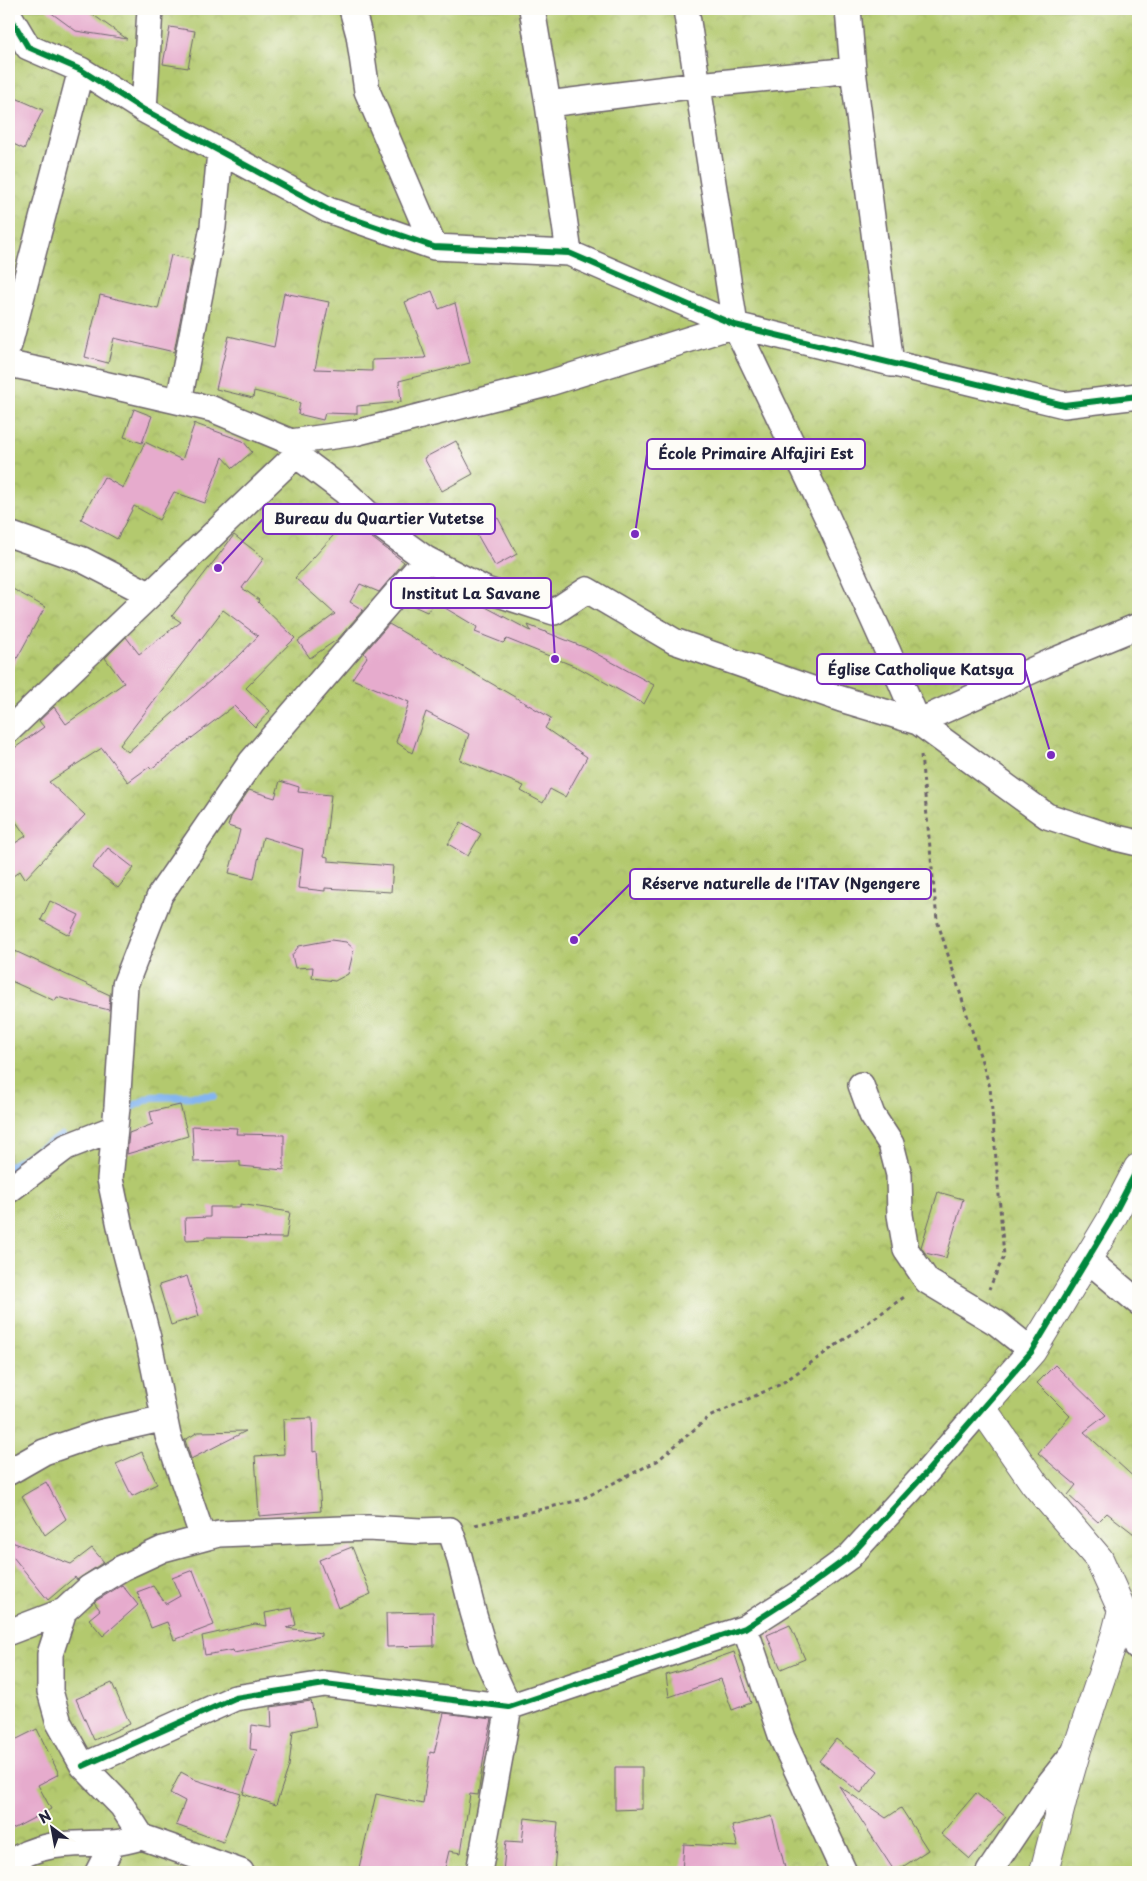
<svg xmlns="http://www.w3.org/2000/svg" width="1147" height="1881" font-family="'Playpen Sans',sans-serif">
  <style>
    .park { fill: url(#park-crowns); stroke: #6a7654 }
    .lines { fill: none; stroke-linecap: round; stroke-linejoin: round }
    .stream { stroke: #84b5f0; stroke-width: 8 }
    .building { fill: #e6abcd; fill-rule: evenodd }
    .minor-casing { stroke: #6c646b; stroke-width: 28 }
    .tertiary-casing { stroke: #6c646b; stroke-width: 30 }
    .path { stroke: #6c646b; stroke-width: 3; stroke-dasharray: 4 4; stroke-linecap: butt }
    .minor { stroke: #fff; stroke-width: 25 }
    .tertiary { stroke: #fff; stroke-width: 28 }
    .cycleway-casing { stroke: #fdfcf7; stroke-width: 9 }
    .cycleway { stroke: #00873e; stroke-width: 6 }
    .leader { fill: none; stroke: #7b2cbf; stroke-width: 2 }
    .callout-dot { fill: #7b2cbf; stroke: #fdfcf7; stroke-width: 2 }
    .callout { fill: #fdfcf7; stroke: #7b2cbf; stroke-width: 2 }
    .callout-label { font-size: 15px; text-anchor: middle; font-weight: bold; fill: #22223b }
  </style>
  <defs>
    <pattern id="park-crowns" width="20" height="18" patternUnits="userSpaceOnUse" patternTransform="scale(1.25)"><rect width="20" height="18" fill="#b3c96e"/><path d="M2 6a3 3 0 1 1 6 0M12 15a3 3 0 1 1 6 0" fill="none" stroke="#9aac60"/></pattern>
  </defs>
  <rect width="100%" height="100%" fill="#fdfcf7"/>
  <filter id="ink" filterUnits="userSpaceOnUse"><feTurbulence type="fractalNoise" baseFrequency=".02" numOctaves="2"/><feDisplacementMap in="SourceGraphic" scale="10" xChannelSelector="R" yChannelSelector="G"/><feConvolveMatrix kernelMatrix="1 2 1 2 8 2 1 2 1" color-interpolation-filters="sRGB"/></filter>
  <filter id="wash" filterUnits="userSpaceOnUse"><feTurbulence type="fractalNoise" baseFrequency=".0096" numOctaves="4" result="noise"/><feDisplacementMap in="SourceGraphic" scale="20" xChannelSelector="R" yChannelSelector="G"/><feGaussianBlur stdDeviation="1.12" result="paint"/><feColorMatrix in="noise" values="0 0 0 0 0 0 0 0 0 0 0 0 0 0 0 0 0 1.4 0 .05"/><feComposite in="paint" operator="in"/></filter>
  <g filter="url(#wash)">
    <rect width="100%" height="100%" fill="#f4dec4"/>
    <path class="park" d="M 9,9 L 1138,9 L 1138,1872 L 9,1872 Z"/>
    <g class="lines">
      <path class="stream" d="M 121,1112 L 152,1097 L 213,1096
        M 9,1167 L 62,1136"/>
    </g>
    <g id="blocks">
      <path class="building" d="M 46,9 L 85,9 L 127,39 L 76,31 Z
        M 170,27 L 195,31 L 188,68 L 163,64 Z
        M 9,95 L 43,110 L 24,149 L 9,142 Z
        M 171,255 L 192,259 L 174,352 L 114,338 L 108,363 L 85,357 L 100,295 L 158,309 Z
        M 432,291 L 439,309 L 455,303 L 470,363 L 399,381 L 401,402 L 357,406 L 357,414 L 325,413 L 323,420 L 298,414 L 300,403 L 254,391 L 253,398 L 216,389 L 229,336 L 274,347 L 284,293 L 329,302 L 315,369 L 372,371 L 372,360 L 426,358 L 405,302 Z
        M 134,409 L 152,416 L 142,443 L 124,437 Z
        M 193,423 L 243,441 L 252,452 L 233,468 L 223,457 L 205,503 L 174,492 L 159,520 L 134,506 L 117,539 L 81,519 L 104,477 L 123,488 L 145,442 L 182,460 L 194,425 Z
        M 456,441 L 473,474 L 442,491 L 424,458 Z
        M 350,517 L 372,538 L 404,562 L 379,592 L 360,584 L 350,602 L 363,610 L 338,639 L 310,658 L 298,641 L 335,614 L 295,578 Z
        M 498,518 L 517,554 L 495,566 L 475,531 Z
        M 234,535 L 264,558 L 242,588 L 259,600 L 258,602 L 295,638 L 246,688 L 270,711 L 255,727 L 234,706 L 151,769 L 149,767 L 128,782 L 102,748 L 49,782 L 85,815 L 25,879 L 20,871 L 9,879 L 9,847 L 26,836 L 9,812 L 9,752 L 44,727 L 39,721 L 54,707 L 66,724 L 124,683 L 105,658 L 126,637 L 139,654 L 181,622 L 172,616 ZM 223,610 L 258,636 L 241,654 L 128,752 L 120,745 Z
        M 429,577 L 531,631 L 528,625 L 586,648 L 654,685 L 644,704 L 579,668 L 507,639 L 503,643 L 475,632 L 477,627 L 435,602 L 427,612 L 407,603 Z
        M 9,587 L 45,607 L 9,673 Z
        M 389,624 L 551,718 L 545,728 L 587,757 L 565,797 L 550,789 L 543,803 L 521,791 L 524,786 L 460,760 L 469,734 L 426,712 L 412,753 L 396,742 L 409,702 L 352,679 L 367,657 L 364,653 Z
        M 280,781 L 299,787 L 298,792 L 331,795 L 324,856 L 328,857 L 328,861 L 393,866 L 391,892 L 325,888 L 325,891 L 298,888 L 303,849 L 263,837 L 254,879 L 229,873 L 240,830 L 228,826 L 231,817 L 249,790 L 275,798 Z
        M 461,822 L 481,834 L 468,856 L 448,844 Z
        M 108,848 L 134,868 L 118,888 L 92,868 Z
        M 50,901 L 79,915 L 69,935 L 41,920 Z
        M 331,940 L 346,942 L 354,949 L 348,974 L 335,981 L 312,978 L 313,967 L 295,968 L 292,955 L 299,946 Z
        M 15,951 L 110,995 L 109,1010 L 57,997 L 55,1001 L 9,980 L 9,965 Z
        M 180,1105 L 188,1136 L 127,1154 L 129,1133 L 153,1124 L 150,1112 Z
        M 192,1126 L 237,1128 L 236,1134 L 284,1135 L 284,1170 L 240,1166 L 240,1161 L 194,1162 Z
        M 938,1192 L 963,1199 L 946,1258 L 925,1253 L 921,1247 Z
        M 240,1204 L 290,1212 L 286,1238 L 205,1237 L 205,1239 L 186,1240 L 185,1218 L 210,1217 L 210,1207 L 240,1207 Z
        M 187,1276 L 199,1316 L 171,1325 L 159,1285 Z
        M 1055,1365 L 1106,1415 L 1084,1432 L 1138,1481 L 1138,1537 L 1107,1513 L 1098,1522 L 1068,1495 L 1076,1485 L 1038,1453 L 1070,1416 L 1037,1383 Z
        M 312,1418 L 313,1452 L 317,1451 L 321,1511 L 259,1516 L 255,1456 L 284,1454 L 283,1419 Z
        M 246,1431 L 191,1459 L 185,1440 L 198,1432 Z
        M 142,1452 L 157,1484 L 132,1496 L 116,1464 Z
        M 46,1482 L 66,1519 L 45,1535 L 22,1496 Z
        M 9,1541 L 71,1564 L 92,1548 L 104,1562 L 77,1580 L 75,1577 L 48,1600 L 9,1552 Z
        M 352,1547 L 371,1594 L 338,1608 L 319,1560 Z
        M 193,1570 L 214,1625 L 174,1640 L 167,1622 L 151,1628 L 137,1592 L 153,1586 L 166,1604 L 180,1596 L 172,1578 Z
        M 122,1585 L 138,1605 L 103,1636 L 89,1619 L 100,1610 L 94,1602 Z
        M 292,1608 L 296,1625 L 287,1628 L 321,1633 L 321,1636 L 234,1653 L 233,1650 L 205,1655 L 202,1636 L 255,1624 L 267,1626 L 265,1613 Z
        M 433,1612 L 434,1646 L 387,1647 L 386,1613 Z
        M 790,1625 L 805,1659 L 781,1669 L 767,1635 Z
        M 734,1652 L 751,1703 L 732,1710 L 721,1679 L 669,1697 L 666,1675 L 691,1668 L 691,1667 Z
        M 112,1683 L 130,1724 L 94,1740 L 76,1699 Z
        M 311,1701 L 316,1726 L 293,1731 L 289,1766 L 276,1805 L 243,1794 L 257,1750 L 250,1749 L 252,1725 L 272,1728 L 271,1707 Z
        M 444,1713 L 492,1719 L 485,1750 L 478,1795 L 470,1794 L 461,1853 L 449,1851 L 444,1872 L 358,1872 L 376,1794 L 423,1804 L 430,1752 L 434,1753 Z
        M 37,1729 L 59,1774 L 38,1785 L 51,1809 L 9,1831 L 9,1743 Z
        M 836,1739 L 878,1771 L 861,1793 L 819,1761 Z
        M 615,1767 L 642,1767 L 642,1809 L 615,1810 Z
        M 181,1772 L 196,1780 L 241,1794 L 223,1842 L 176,1825 L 185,1801 L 170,1793 Z
        M 839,1786 L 886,1818 L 901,1808 L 928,1850 L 895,1872 Z
        M 976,1793 L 1006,1817 L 970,1859 L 941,1834 Z
        M 772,1816 L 785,1868 L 768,1872 L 682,1872 L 684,1844 L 738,1847 L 732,1826 Z
        M 525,1818 L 558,1822 L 554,1872 L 503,1872 L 506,1841 L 522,1842 Z"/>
    </g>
  </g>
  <g filter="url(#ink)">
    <use href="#blocks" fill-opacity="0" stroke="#6c646b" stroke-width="1"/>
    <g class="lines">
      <g class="minor-casing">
        <path id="minor" d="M 352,9 L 359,35 L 367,91 L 434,247
          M 532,9 L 548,104 L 569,253
          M 686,9 L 735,325 L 827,517 L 888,652 L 918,722
          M 848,9 L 853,70 L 891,364
          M 9,15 L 28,47 L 81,70 L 144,110 L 328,210 L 434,247 L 569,253 L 735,325 L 1064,405 L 1138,396
          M 548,104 L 698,85 L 853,70
          M 144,110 L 150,9
          M 9,345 L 81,70
          M 9,364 L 86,380 L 212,409 L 291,442 L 355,433 L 543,385 L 735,325
          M 179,401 L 213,227 L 220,152
          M 291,442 L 296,455 L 344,491 L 382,527 L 426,559 L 486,590 L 554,612 L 587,590 L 674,641 L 841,699 L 918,722 L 1047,816 L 1108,836 L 1138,843
          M 9,534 L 83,560 L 149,594
          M 918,722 L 1053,661 L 1138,626
          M 9,730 L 296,455
          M 861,1085 L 872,1115 L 891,1144 L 899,1175 L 900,1215 L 906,1250 L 927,1281 L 997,1323 L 1032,1351
          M 9,1190 L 66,1147 L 115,1128
          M 1087,1259 L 1138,1302
          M 9,1472 L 44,1452 L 99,1433 L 165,1418
          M 203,1538 L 168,1436 L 148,1338 L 125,1250 L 110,1179 L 117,1107 L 125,985 L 160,895 L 251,762 L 426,559
          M 1122,1610 L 1138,1648
          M 745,1628 L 782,1738 L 844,1872
          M 9,1632 L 64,1611
          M 83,1766 L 235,1698 L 325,1684 L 509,1707 L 745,1628 L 798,1594 L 849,1557 L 926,1473 L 982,1408
          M 9,1864 C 37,1841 76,1844 111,1843 C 121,1843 132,1839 142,1837
          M 98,1872 L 113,1843
          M 241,1872 L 142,1837 L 122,1806 L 83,1766 L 59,1723 L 50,1691 L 50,1654 L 64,1611 L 89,1588 L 122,1568 L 163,1549 L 219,1534 L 368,1528 L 420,1531 L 450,1530 L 459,1556 L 473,1612 L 487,1659 L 509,1707 L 479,1872
          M 989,1872 L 1041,1794 L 1076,1750"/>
      </g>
      <g class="tertiary-casing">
        <path id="tertiary" d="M 1044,1872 L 1064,1794 L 1077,1749 L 1116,1633 L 1122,1610 L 1099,1559 L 1034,1483 L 982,1408 L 1032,1351 L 1111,1220 L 1138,1168"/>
      </g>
      <path class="path" d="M 921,755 L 937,920 L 990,1087 L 1004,1256 L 989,1289
        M 475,1525 L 580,1500 L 657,1461 L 709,1417 L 781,1384 L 907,1295"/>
      <use href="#minor" class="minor"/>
      <use href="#tertiary" class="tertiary"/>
      <g class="cycleway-casing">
        <path id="cycleway" d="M 9,15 L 28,47 L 81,70 L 144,110 L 328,210 L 434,247 L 569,253 L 735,325 L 1064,405 L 1138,396
          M 83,1766 L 235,1698 L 325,1684 L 509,1707 L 745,1628 L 798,1594 L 849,1557 L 926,1473 L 1032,1351 L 1111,1220 L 1138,1168"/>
      </g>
      <use href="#cycleway" class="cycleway"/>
    </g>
  </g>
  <path class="leader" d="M635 534L647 454M218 568L263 519M555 659L551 593M1051 755L1025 669M574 940L630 884"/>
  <g class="callout-dot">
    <circle cx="635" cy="534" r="5"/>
    <circle cx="218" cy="568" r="5"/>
    <circle cx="555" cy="659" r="5"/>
    <circle cx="1051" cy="755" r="5"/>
    <circle cx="574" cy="940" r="5"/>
  </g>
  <g class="callout">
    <rect x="647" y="439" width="218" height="30" rx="5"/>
    <rect x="263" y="504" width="232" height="30" rx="5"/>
    <rect x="391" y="578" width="160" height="30" rx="5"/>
    <rect x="817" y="654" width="208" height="30" rx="5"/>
    <rect x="630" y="869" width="301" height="30" rx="5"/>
  </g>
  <g class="callout-label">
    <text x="756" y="459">École Primaire Alfajiri Est</text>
    <text x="379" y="524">Bureau du Quartier Vutetse</text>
    <text x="471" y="599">Institut La Savane</text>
    <text x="921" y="675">Église Catholique Katsya</text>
    <text x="781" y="889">Réserve naturelle de l'ITAV (Ngengere</text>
  </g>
  <rect width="1147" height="1881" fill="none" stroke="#fdfcf7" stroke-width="30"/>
  <g transform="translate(52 1828) rotate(328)" stroke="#fdfcf7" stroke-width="4" paint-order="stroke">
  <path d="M0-4L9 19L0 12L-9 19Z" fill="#22223b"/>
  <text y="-8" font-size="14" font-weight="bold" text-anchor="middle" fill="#22223b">N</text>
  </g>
</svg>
